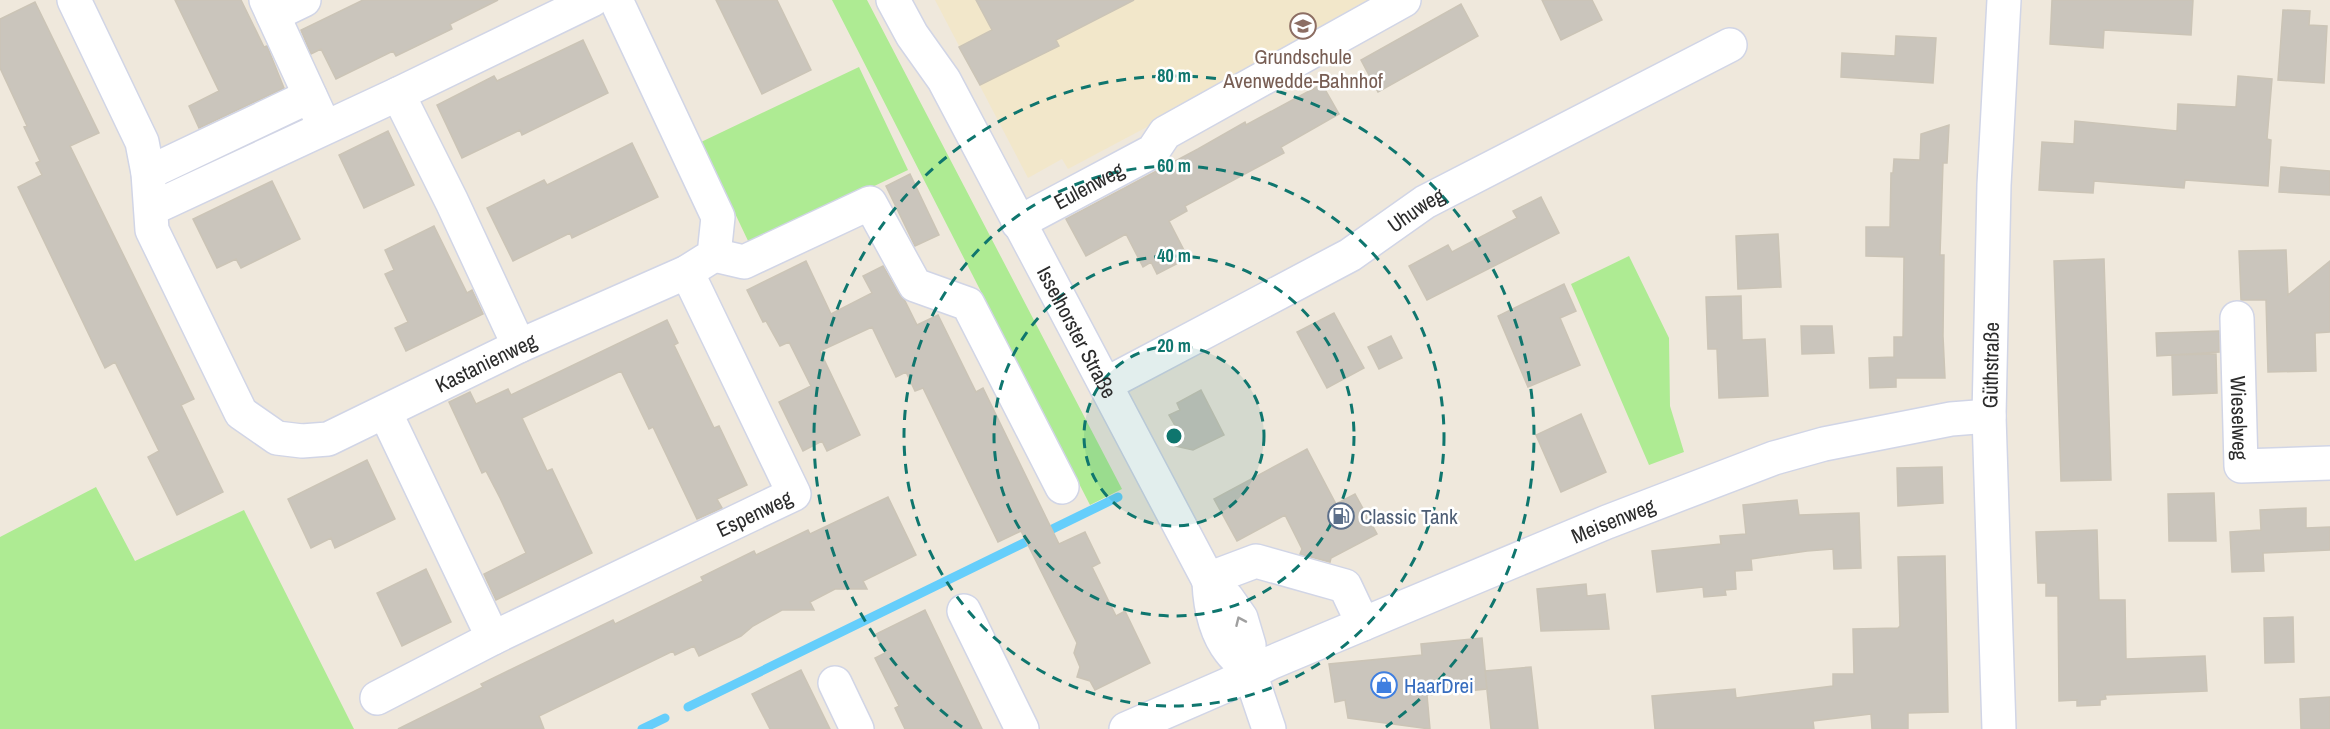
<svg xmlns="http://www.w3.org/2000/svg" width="2330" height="729" font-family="'Archivo Narrow',sans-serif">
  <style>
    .education { fill: #f2e7ca }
    .green { fill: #aeeb93 }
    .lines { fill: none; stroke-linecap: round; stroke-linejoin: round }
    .stream { stroke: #65cefb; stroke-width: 9 }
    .building { fill: #cac5bc; stroke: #cbc4b6; stroke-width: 1.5 }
    .minor-casing { stroke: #d1d5e6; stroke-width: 36 }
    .minor { stroke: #fff; stroke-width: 33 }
    .oneway { stroke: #a0a0a0 }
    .ring { fill: none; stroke: #0f766e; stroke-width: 3; stroke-dasharray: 10 8 }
    .labels { text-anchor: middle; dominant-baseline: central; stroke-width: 5; stroke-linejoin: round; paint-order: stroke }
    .education-label { font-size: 21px; fill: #785e54; stroke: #fff }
    .street-label { font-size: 21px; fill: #2c2c2c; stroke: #fff }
    .service-label { font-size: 21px; fill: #4e5e75; stroke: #fff; text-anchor: start }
    .shop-label { font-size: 21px; fill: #366cbe; stroke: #fff; text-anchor: start }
    .centre { fill: #0f766e; stroke: #fff; stroke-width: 3 }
    .ring-label { font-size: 18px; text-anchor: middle; font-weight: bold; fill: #0f766e; stroke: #fff; stroke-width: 5; stroke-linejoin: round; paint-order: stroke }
  </style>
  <rect width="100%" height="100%" fill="#efe8dc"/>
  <path class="education" d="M 935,0 L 1376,0 L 1288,52 L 1068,169 L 1062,159 L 1028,178 Z"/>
  <path class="green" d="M 832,0 L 867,0 L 1122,489 L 1090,505 Z
    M 859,67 L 908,170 L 750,245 L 701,142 Z
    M 1629,256 L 1669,338 L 1670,406 L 1684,452 L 1649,465 L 1571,284 Z
    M 96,487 L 135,561 L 244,510 L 354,729 L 0,729 L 0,537 Z"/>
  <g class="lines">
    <path class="stream" d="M 688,707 L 1118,497
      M 642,729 L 665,718"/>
  </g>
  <path class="building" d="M 175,0 L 241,0 L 264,47 L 267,46 L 284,88 L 199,128 L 189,106 L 219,91 Z
    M 363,0 L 498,0 L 450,24 L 452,29 L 396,56 L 393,51 L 336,79 L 321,49 L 311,54 L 301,30 Z
    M 716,0 L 777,0 L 811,70 L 762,94 Z
    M 976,0 L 1134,0 L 1056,40 L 1059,46 L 980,85 L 959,47 L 992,30 Z
    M 1542,0 L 1592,0 L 1602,20 L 1561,40 Z
    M 2052,0 L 2193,0 L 2191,35 L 2104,30 L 2103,48 L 2050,44 Z
    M 35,2 L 99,133 L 70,146 L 194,399 L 181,405 L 223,492 L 177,515 L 148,457 L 159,451 L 115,362 L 105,368 L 18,187 L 42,175 L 36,163 L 40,161 L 24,127 L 27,126 L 0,68 L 0,19 Z
    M 1461,4 L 1478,36 L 1378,92 L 1361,60 Z
    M 2283,10 L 2310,11 L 2309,25 L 2327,26 L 2324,83 L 2278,80 Z
    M 1896,36 L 1936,38 L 1933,83 L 1841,77 L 1842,53 L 1895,56 Z
    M 583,40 L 608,93 L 522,135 L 520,130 L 462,158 L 437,105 L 494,76 L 497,81 Z
    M 2238,76 L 2272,79 L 2267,139 L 2271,140 L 2268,186 L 2185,180 L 2184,188 L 2094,181 L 2093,193 L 2039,190 L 2042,142 L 2074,144 L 2075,121 L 2177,131 L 2178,104 L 2236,107 Z
    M 1322,84 L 1339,114 L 1281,147 L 1284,153 L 1185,206 L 1187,211 L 1169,221 L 1188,258 L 1157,274 L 1151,262 L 1143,267 L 1126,234 L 1086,256 L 1066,219 L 1198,149 L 1245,122 L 1246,125 Z
    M 1949,125 L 1947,163 L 1943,163 L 1940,255 L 1944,255 L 1943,336 L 1945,378 L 1896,378 L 1896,387 L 1870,388 L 1869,358 L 1894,357 L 1894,337 L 1903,337 L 1904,257 L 1866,256 L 1866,227 L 1890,227 L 1891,173 L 1893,173 L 1894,159 L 1920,160 L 1921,134 Z
    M 388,131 L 414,185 L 364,208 L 339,155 Z
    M 632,143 L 658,197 L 572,238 L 570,233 L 513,261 L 487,208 L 544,180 L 547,185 Z
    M 2281,167 L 2330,171 L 2330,195 L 2279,192 Z
    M 910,174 L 939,235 L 915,246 L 886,186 Z
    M 272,181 L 300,239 L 241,268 L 236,259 L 217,268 L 193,219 Z
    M 1541,197 L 1559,233 L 1427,300 L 1409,266 L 1448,245 L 1452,252 L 1517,218 L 1513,211 Z
    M 434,226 L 467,293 L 472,290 L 483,314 L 406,351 L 395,328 L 408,322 L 385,274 L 394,270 L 385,250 Z
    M 1778,234 L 1781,287 L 1738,289 L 1736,236 Z
    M 2286,250 L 2288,295 L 2330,261 L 2330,332 L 2315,333 L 2316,371 L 2268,372 L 2266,300 L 2241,300 L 2239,251 Z
    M 2104,259 L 2111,480 L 2061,481 L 2054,261 Z
    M 806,261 L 831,314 L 872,293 L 863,276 L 883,266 L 899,294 L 904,299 L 917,325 L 938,315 L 976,392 L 983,388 L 1059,544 L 1085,532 L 1100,563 L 1092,567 L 1116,616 L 1125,611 L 1150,663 L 1095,690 L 1090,681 L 1077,677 L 1080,667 L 1074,653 L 1077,643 L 1021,531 L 998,542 L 923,388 L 915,391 L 906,372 L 896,377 L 872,327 L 820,351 L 860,435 L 827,451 L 822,441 L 803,451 L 779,402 L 811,386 L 789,342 L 780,346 L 766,321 L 763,322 L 747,290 Z
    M 1564,284 L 1576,311 L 1560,318 L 1580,365 L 1528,387 L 1498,316 Z
    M 1741,296 L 1742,340 L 1765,339 L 1768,396 L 1719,398 L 1717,349 L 1708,349 L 1706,297 Z
    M 1334,313 L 1364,368 L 1327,388 L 1297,332 Z
    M 667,320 L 678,343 L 674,345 L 714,428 L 719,426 L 747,485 L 717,499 L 722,508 L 697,519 L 653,427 L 649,429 L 621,371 L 522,418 L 547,471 L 552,469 L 592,553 L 496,600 L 484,574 L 526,553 L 500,498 L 486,471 L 482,473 L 449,402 L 470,392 L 476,404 L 508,389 L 511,395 Z
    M 1801,326 L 1832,326 L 1834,353 L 1802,354 Z
    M 2219,331 L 2219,352 L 2157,356 L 2156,333 Z
    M 1391,336 L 1402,358 L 1379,369 L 1368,347 Z
    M 2216,354 L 2217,393 L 2173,395 L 2172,355 Z
    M 1201,390 L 1224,435 L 1193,450 L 1175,446 L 1180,434 L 1169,415 L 1180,410 L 1177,403 Z
    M 1581,414 L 1606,472 L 1561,492 L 1536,435 Z
    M 1307,449 L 1336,504 L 1355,494 L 1377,534 L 1331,558 L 1330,562 L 1300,554 L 1302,549 L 1285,515 L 1237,541 L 1214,499 Z
    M 367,460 L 395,519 L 335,548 L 331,538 L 311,548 L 288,499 Z
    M 1942,467 L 1943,503 L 1898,506 L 1897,468 Z
    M 2214,493 L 2216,541 L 2169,541 L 2168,494 Z
    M 888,497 L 916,555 L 863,581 L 867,589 L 835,589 L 810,602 L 814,610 L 782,610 L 753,626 L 741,636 L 699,656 L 694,646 L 675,655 L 673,651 L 539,716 L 544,729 L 398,729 L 483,687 L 481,684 L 613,620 L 615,624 L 703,581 L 701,577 L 754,551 L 756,555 L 808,530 L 810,534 Z
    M 1797,500 L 1799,515 L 1859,513 L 1861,568 L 1834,569 L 1833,549 L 1807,551 L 1751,559 L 1752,570 L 1735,571 L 1736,589 L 1725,590 L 1726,595 L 1704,597 L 1703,587 L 1657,592 L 1652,551 L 1721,544 L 1720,536 L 1746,534 L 1743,505 Z
    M 2306,508 L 2306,528 L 2330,527 L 2330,550 L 2263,553 L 2264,571 L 2232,572 L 2230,532 L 2261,530 L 2260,510 Z
    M 2097,530 L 2099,600 L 2125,600 L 2126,659 L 2205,656 L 2207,691 L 2105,695 L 2106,699 L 2100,700 L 2100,705 L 2077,706 L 2077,700 L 2059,701 L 2058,596 L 2046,596 L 2046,583 L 2038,583 L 2036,532 Z
    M 1945,556 L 1948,712 L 1908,713 L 1908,729 L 1872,729 L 1871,714 L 1813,721 L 1814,729 L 1655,729 L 1652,696 L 1735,689 L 1736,698 L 1833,686 L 1833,674 L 1854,674 L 1853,629 L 1898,628 L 1900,626 L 1898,557 Z
    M 426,569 L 451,622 L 402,646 L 377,593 Z
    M 1586,584 L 1587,596 L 1605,594 L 1609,629 L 1541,631 L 1537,589 Z
    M 925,610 L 938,637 L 982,729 L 905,729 L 895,708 L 899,706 L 875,658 L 885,653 L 876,634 Z
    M 2293,617 L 2294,662 L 2265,663 L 2264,618 Z
    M 1482,638 L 1487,689 L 1427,695 L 1430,729 L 1348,718 L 1345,700 L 1335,702 L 1329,664 L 1422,655 L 1421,644 Z
    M 1531,667 L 1538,729 L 1491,729 L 1485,671 Z
    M 801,670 L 830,729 L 770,729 L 752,694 Z
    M 2330,697 L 2330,729 L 2301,729 L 2300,699 Z"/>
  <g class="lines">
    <g class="minor-casing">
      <g id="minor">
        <path id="s1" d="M 74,0 L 142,142 L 148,173 L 152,230 L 241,413 L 277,438 L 302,441 L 328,439 L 519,346 L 687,272 L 714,255 L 718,217 L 616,0"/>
        <path d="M 266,0 L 319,115"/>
        <path id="s2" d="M 893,0 L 912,35 L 944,80 L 1209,581 L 1227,598 L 1241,618 L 1249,645 L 1249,670 L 1269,729"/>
        <path d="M 273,15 L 304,0"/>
        <path d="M 398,94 L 452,202 L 519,346"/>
        <path d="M 148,173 L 310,96"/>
        <path d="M 151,209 L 398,94 L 592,0"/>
        <path id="s3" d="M 1018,223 L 1153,151 L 1165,133 L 1404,0"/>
        <path d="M 714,255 L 744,262 L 870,203 L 915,285 L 968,304 L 1062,487"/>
        <path id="s4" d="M 2237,318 L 2241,466 L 2330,463"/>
        <path id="s5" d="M 1106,384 L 1350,255 L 1425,202 L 1730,45"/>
        <path d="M 385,412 L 493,638"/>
        <path d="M 1208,579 L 1256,561 L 1345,586 L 1363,624"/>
        <path d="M 1209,582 C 1210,605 1215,632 1230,651 C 1235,658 1242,663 1248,669"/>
        <path d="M 964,611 L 1022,729"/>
        <path d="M 835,683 L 857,729"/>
        <path id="s6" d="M 377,698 L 493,638 L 794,494 L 687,272"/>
        <path id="s7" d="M 1126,729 L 1227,685 L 1270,663 L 1363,624 L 1607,522 L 1774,458 L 1824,444 L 1951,419 L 1989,416"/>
        <path id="s8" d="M 1999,729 L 1989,416 L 1994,185 L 2004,0"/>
      </g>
    </g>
    <use href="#minor" class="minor"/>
  </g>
  <defs><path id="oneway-chevron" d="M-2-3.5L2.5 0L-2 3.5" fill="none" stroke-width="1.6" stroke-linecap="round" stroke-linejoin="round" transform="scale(1.5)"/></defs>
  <use class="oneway" href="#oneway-chevron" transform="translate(1240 621) rotate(-114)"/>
  <circle cx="1174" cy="436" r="90" fill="#0f766e" fill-opacity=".12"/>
  <g class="ring">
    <circle cx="1174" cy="436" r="90"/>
    <circle cx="1174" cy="436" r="180"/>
    <circle cx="1174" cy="436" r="270"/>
    <path d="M962 727A360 360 0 1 1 1386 727"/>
  </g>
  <defs>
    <g id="school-ring" transform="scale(1.35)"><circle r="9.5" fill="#fff" stroke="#8d6e63" stroke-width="1.5"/><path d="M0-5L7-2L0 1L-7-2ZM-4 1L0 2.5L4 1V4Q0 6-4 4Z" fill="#8d6e63"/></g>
    <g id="fuel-ring" transform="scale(1.35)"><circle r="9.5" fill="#fff" stroke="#5c6f8a" stroke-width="1.5"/><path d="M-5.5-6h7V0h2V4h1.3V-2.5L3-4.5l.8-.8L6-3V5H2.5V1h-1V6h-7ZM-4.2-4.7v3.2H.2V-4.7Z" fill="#5c6f8a"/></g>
    <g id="shop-ring" transform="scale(1.35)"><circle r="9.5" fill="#fff" stroke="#3f7fe0" stroke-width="1.5"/><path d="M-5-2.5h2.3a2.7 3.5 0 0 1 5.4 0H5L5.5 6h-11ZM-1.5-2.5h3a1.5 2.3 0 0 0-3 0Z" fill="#3f7fe0"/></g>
  </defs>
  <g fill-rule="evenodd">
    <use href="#school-ring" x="1303" y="26"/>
    <use href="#fuel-ring" x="1341" y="516"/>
    <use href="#shop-ring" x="1384" y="685"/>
  </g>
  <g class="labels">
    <g class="education-label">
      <text x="1303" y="56">Grundschule<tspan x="1303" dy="24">Avenwedde-Bahnhof</tspan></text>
    </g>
    <g class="street-label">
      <text stroke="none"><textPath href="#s3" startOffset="80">Eulenweg</textPath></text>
      <text stroke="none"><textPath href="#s5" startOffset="356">Uhuweg</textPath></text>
      <text stroke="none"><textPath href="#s2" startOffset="380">Isselhorster Straße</textPath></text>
      <text stroke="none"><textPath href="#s1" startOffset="720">Kastanienweg</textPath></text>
      <text stroke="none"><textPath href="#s8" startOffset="364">Güthstraße</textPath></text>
      <text stroke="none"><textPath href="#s4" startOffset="100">Wieselweg</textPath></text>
      <text stroke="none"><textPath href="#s6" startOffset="420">Espenweg</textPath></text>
      <text stroke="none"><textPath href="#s7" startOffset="530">Meisenweg</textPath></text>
    </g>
    <g class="service-label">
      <text x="1360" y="516">Classic Tank</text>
    </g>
    <g class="shop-label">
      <text x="1404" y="685">HaarDrei</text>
    </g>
  </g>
  <circle cx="1174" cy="436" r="9" class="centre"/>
  <g class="ring-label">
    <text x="1174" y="82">80 m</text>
    <text x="1174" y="172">60 m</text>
    <text x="1174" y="262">40 m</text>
    <text x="1174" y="352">20 m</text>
  </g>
</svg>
